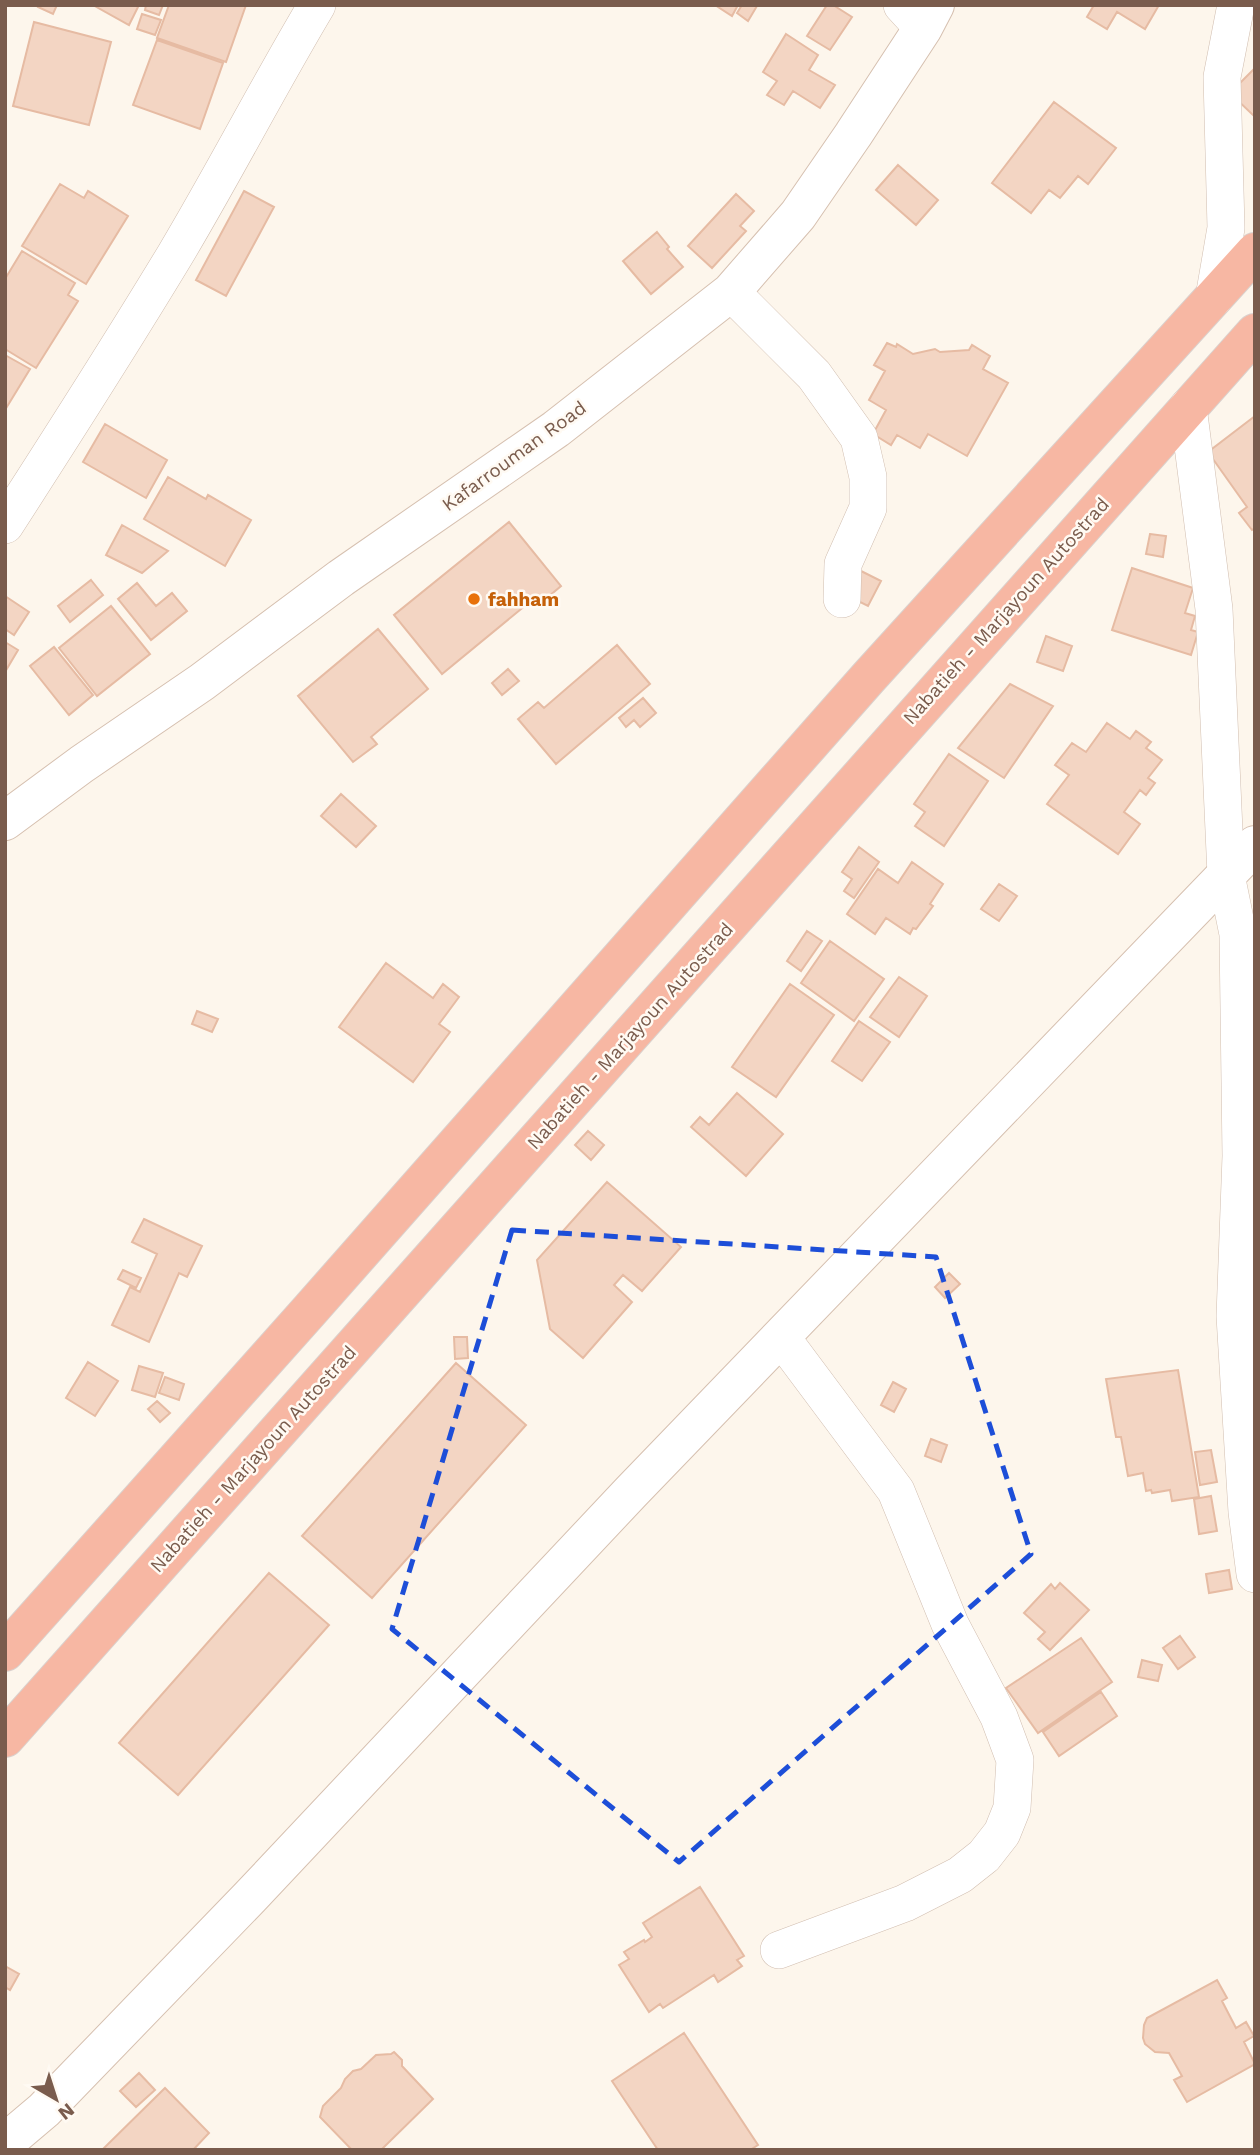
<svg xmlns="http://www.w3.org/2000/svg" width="1260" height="2155" font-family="'Work Sans',sans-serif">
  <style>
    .building { fill: #f3d5c3; stroke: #e6bba3; stroke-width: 2 }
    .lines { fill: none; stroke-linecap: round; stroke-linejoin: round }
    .street-casing { stroke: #d1beb0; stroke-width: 38 }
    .secondary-casing { stroke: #d6c0b0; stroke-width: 40 }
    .highway-casing { stroke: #dad1cd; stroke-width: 40 }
    .street { stroke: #fff; stroke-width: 37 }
    .secondary { stroke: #fff; stroke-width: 38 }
    .highway { stroke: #f7b7a3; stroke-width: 38 }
    .marked { fill: none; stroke: #1d4ed8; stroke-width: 5; stroke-dasharray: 14 9; stroke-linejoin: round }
    .food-dot { fill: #e8710a; stroke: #fffaf3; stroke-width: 2.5 }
    .labels { text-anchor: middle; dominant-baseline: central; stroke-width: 5; stroke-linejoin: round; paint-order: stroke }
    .street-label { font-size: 19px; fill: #7a5c4d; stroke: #fffaf3 }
    .food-label { font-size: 19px; font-weight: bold; fill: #c56008; stroke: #fffaf3; text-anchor: start }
  </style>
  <rect width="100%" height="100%" fill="#fdf6ec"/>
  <path class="building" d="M 39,5 L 57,5 L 53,14 L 38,7 Z
    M 93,5 L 139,5 L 129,25 Z
    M 146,5 L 163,5 L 159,15 L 145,10 Z
    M 169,5 L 246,5 L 226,62 L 157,38 Z
    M 715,5 L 738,5 L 732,16 Z
    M 742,5 L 757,6 L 748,21 L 737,13 Z
    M 827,5 L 833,5 L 852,17 L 830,50 L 807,36 Z
    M 1094,5 L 1159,5 L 1145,29 L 1117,12 L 1107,29 L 1087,17 Z
    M 142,14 L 161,20 L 155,35 L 137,29 Z
    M 34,22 L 111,42 L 89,125 L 13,106 Z
    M 786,34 L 818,55 L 809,70 L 835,85 L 820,108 L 793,91 L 784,105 L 767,95 L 777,81 L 763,72 Z
    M 157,40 L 223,63 L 200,129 L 133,105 Z
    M 1255,68 L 1255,117 L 1230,93 Z
    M 1054,102 L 1116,148 L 1088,184 L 1078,176 L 1060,198 L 1049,190 L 1031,213 L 992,183 Z
    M 898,165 L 938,200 L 916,225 L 876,190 Z
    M 60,184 L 84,198 L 88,191 L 128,216 L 86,284 L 22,246 Z
    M 244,191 L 274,207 L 226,296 L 196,280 Z
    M 736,194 L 754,211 L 740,226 L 746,231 L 712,268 L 688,246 Z
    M 657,232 L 669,247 L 667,249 L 683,267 L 651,294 L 623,261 Z
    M 22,251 L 75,283 L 68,295 L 78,301 L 36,368 L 5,349 L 5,279 Z
    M 887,343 L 896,347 L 897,344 L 913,354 L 935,349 L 940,352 L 969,350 L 972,345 L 990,356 L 983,369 L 1008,383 L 967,456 L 928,434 L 920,448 L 897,435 L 891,445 L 873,434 L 886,410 L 869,400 L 885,371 L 874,365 Z
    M 5,355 L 30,369 L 5,410 Z
    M 1255,416 L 1255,528 L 1252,530 L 1239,513 L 1247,507 L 1208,452 Z
    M 105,424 L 167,460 L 146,498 L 83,462 Z
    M 168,477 L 206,499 L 208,495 L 251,520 L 225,566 L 144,519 Z
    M 509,522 L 561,586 L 542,602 L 537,596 L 442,674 L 394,615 Z
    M 122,525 L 168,551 L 142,573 L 106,555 Z
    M 1150,534 L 1166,536 L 1163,557 L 1146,554 Z
    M 1132,568 L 1193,588 L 1185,613 L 1195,616 L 1191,630 L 1198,632 L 1191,655 L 1112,630 Z
    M 861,571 L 881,581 L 868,606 L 848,596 Z
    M 91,580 L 103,595 L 70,622 L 58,606 Z
    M 137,583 L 156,606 L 172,593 L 187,611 L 151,640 L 118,599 Z
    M 5,596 L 29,612 L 14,635 L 5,629 Z
    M 111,606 L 150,654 L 97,696 L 59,648 Z
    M 378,629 L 428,689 L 371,737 L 377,744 L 353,762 L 298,696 Z
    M 1046,636 L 1072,646 L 1063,671 L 1037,662 Z
    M 5,642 L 18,650 L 5,672 Z
    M 617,645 L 650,684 L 556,764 L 518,719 L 538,702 L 544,708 Z
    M 54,647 L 93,695 L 69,715 L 30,666 Z
    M 508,669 L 519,681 L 502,695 L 492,683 Z
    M 1010,684 L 1053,706 L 1004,778 L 958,748 Z
    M 643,698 L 656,713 L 640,727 L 634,720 L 626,727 L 619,718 Z
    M 1107,723 L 1130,739 L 1136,731 L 1151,742 L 1146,748 L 1162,760 L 1148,778 L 1155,783 L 1146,795 L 1140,790 L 1124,812 L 1140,824 L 1118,854 L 1047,804 L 1069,775 L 1055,765 L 1072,743 L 1086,752 Z
    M 949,754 L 988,781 L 944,846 L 915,826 L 925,812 L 914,804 Z
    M 341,794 L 376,826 L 356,847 L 321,816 Z
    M 859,847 L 879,862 L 854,898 L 844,891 L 852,879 L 842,872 Z
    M 912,862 L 943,884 L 930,904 L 933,906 L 916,929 L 913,928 L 910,934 L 886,918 L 875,934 L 847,914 L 878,869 L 898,883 Z
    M 999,884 L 1017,896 L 999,921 L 981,909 Z
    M 807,931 L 822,941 L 801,971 L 787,961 Z
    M 830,941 L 884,979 L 854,1021 L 801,983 Z
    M 386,963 L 433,998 L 443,984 L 459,997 L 439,1024 L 450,1032 L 413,1082 L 339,1027 Z
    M 899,977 L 927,996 L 899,1037 L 870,1017 Z
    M 790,984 L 834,1015 L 776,1097 L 732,1067 Z
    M 197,1011 L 218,1019 L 212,1032 L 192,1024 Z
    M 859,1021 L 890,1042 L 862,1081 L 832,1061 Z
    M 737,1093 L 783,1134 L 746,1176 L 691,1127 L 700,1117 L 709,1125 Z
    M 588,1131 L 604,1145 L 591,1160 L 575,1145 Z
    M 607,1182 L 681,1247 L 642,1291 L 623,1275 L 614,1285 L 632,1302 L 583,1358 L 550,1329 L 537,1260 Z
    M 144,1219 L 202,1246 L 187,1277 L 179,1273 L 149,1342 L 112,1325 L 130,1287 L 140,1292 L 157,1254 L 132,1242 Z
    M 123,1270 L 141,1278 L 136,1288 L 118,1279 Z
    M 949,1273 L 960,1284 L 945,1298 L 935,1287 Z
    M 454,1337 L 467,1337 L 468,1358 L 455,1359 Z
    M 88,1362 L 118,1381 L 95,1416 L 66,1398 Z
    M 456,1363 L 526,1425 L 372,1598 L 302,1536 Z
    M 139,1366 L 163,1373 L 155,1397 L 132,1390 Z
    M 1178,1370 L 1199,1497 L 1172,1501 L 1170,1490 L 1152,1493 L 1151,1490 L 1146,1491 L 1143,1473 L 1128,1476 L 1121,1437 L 1116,1437 L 1106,1379 Z
    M 165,1377 L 184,1384 L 179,1400 L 159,1393 Z
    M 893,1382 L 906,1389 L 894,1412 L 881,1405 Z
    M 157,1401 L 170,1413 L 160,1422 L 148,1409 Z
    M 931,1439 L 947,1445 L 941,1462 L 925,1456 Z
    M 1211,1450 L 1217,1482 L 1200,1485 L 1195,1452 Z
    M 1211,1496 L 1217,1531 L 1199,1534 L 1194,1499 Z
    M 1229,1570 L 1232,1589 L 1209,1593 L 1206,1574 Z
    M 269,1573 L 329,1625 L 178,1795 L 119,1743 Z
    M 1060,1583 L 1089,1610 L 1050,1650 L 1038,1639 L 1045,1632 L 1024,1613 L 1051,1584 L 1055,1589 Z
    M 1180,1636 L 1195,1657 L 1178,1669 L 1163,1648 Z
    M 1081,1638 L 1112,1682 L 1038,1733 L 1006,1688 Z
    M 1142,1660 L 1162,1665 L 1158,1681 L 1138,1677 Z
    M 1101,1692 L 1117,1716 L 1059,1756 L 1043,1732 Z
    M 700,1887 L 744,1956 L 737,1960 L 742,1966 L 718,1982 L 714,1975 L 663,2008 L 660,2004 L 649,2012 L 619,1965 L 629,1959 L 624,1952 L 644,1940 L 645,1942 L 652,1937 L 643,1923 Z
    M 5,1966 L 19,1974 L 10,1990 L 5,1987 Z
    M 1217,1980 L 1227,1998 L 1222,2001 L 1236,2028 L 1246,2022 L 1254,2036 L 1244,2042 L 1255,2064 L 1187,2102 L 1174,2080 L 1182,2076 L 1169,2053 L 1155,2052 L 1145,2044 L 1143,2038 L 1144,2025 L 1147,2018 Z
    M 684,2033 L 758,2145 L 750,2150 L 658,2150 L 612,2081 Z
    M 394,2052 L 402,2060 L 402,2066 L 433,2099 L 381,2150 L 352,2150 L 320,2117 L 323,2106 L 341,2088 L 345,2079 L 353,2071 L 361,2069 L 376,2055 L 391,2054 Z
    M 139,2073 L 155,2090 L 136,2107 L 120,2091 Z
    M 165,2088 L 209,2133 L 193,2150 L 102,2150 Z"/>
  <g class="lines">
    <g class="street-casing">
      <path id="street" d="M 902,5 L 923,28
        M 731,292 L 814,375 L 859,438 L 868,477 L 868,508 L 843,564 L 842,599
        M 1214,298 L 1226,228 L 1222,77 L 1236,5
        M 1188,407 L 1214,609 L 1226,875 L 1238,934 L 1241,1156 L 1235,1316 L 1247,1512 L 1255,1574
        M 5,525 C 63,435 120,346 175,255 C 224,173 268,87 317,5
        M 779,1950 L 905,1903 L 960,1875 L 984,1856 L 1002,1833 L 1012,1808 L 1015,1760 L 999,1717 L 950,1624 L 896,1491 L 781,1337"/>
    </g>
    <g class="secondary-casing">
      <path id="secondary" d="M 5,821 L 82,764 L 202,682 L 341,578 L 556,429 L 731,292 L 798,215 L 853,135 L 923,28 L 935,5
        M 5,2143 L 44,2110 L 250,1897 L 631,1492 L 1255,845"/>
    </g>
    <g class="highway-casing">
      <path id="highway" d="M 5,1652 L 310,1310 L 868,678 L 1255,252
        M 5,1738 L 1255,333"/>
    </g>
    <use href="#street" class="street"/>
    <use href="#secondary" class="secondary"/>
    <use href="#highway" class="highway"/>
  </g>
  <path class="marked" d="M 512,1230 L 936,1257 L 1031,1554 L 679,1862 L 392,1629 Z"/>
  <circle class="food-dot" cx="474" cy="599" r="7"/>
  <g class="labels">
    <g class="street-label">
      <text transform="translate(514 456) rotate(-36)">Kafarrouman Road</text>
      <text transform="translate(1006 611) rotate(-48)">Nabatieh - Marjayoun Autostrad</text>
      <text transform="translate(630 1036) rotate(-48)">Nabatieh - Marjayoun Autostrad</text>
      <text transform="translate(253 1459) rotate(-48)">Nabatieh - Marjayoun Autostrad</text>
    </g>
    <g class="food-label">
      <text x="488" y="599">fahham</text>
    </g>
  </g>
  <rect width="1260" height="2155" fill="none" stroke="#7a5c4d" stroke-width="14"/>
  <g transform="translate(56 2099) rotate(141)" stroke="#fffaf3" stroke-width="5" paint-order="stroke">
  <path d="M0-5L12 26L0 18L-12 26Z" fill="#7a5c4d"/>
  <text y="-10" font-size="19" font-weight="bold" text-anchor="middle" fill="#7a5c4d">N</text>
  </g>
</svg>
